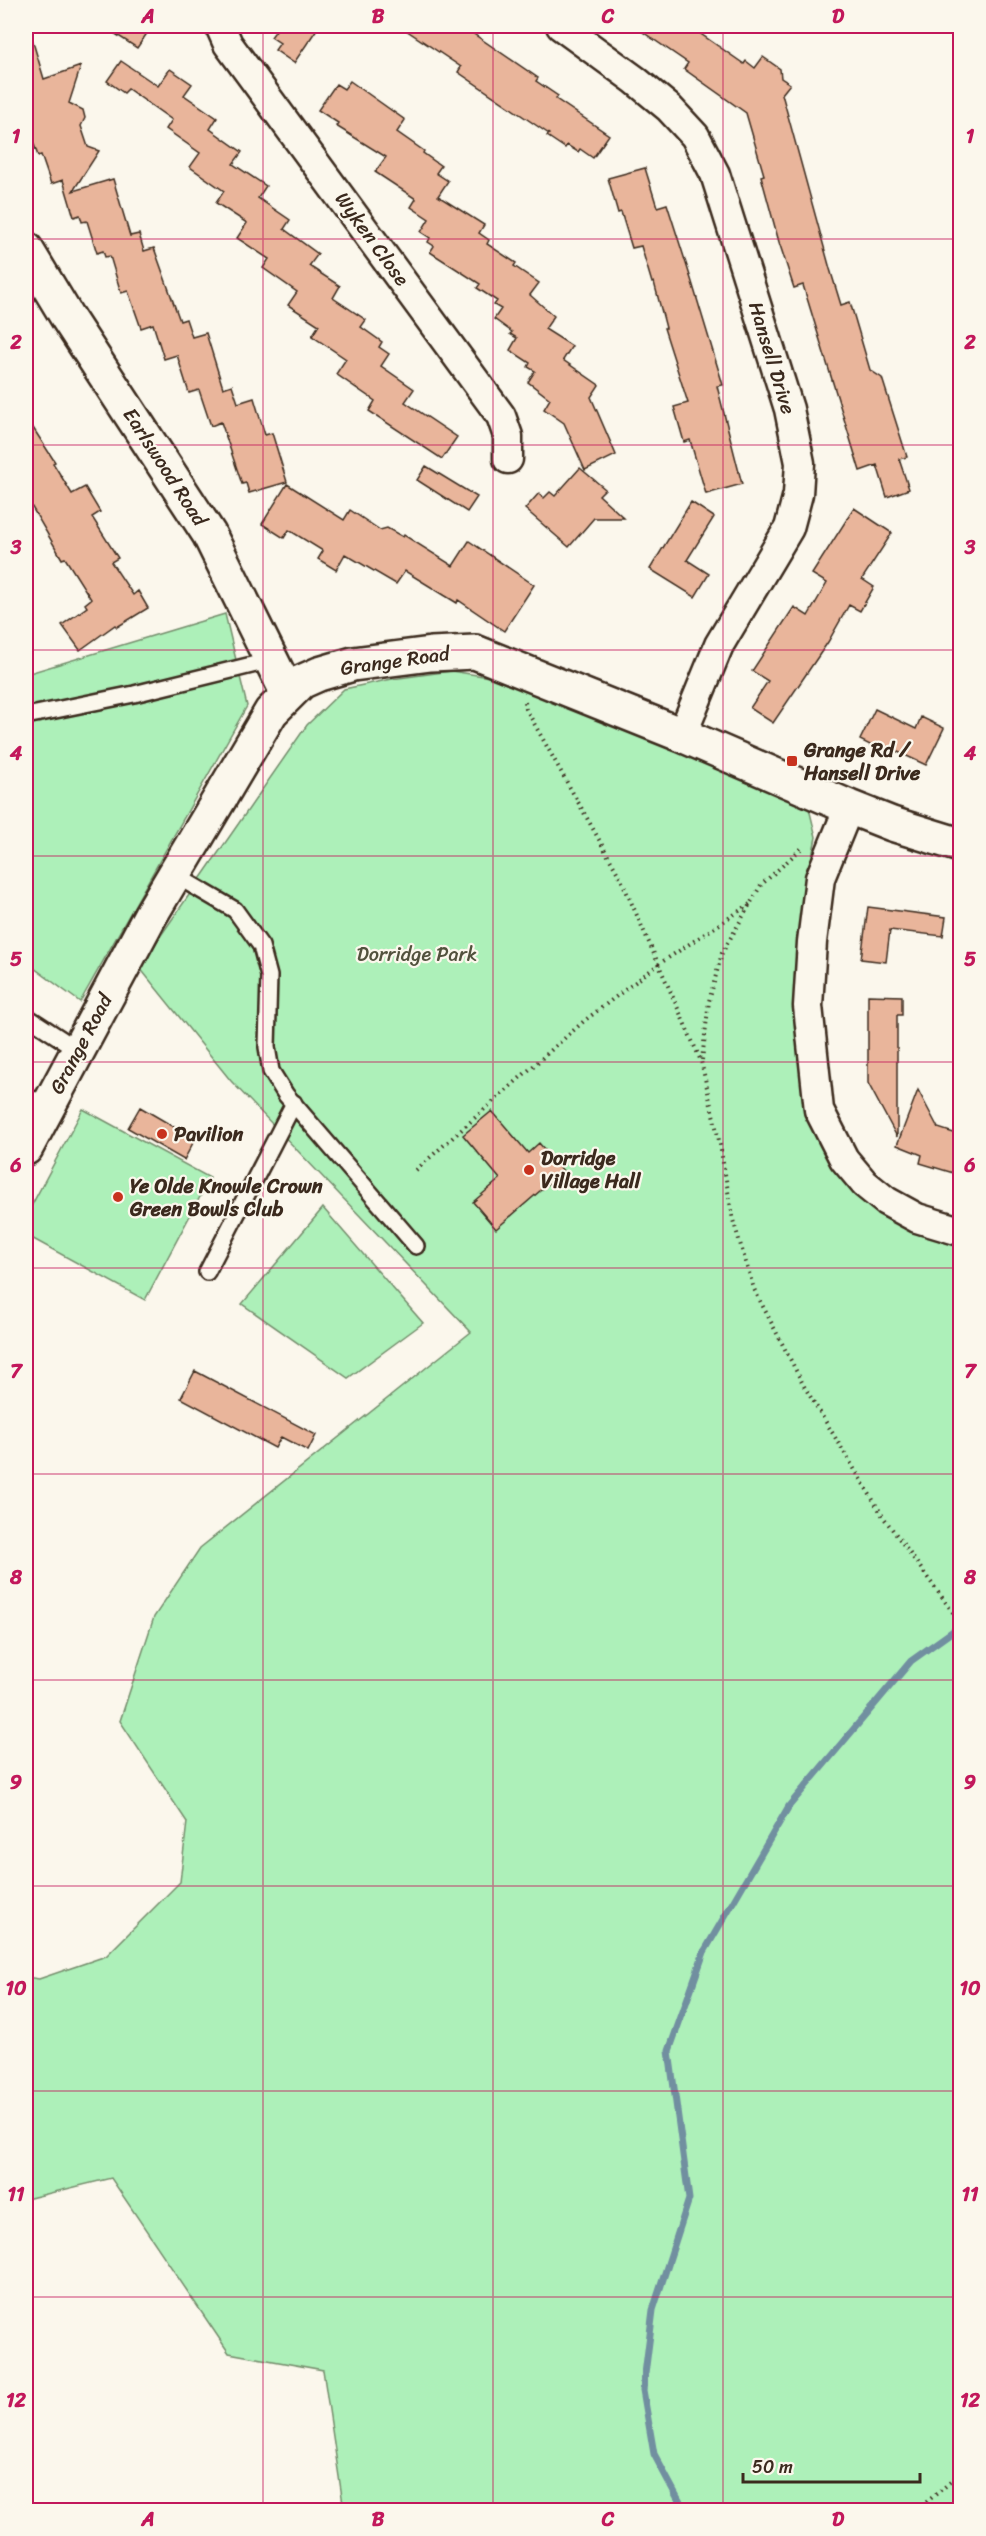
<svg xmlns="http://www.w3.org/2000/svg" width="986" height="2536" font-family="Sriracha,sans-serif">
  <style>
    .green { fill: #adf0b9; stroke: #748d6c; stroke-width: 1.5 }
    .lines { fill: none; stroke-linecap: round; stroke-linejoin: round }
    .stream { stroke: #718fa0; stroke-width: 7 }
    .building { fill: #e9b59b; stroke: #3b2a1e; stroke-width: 1.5 }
    .lane-casing { stroke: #3b2a1e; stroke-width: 20 }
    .street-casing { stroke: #3b2a1e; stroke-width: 33 }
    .secondary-casing { stroke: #3b2a1e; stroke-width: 38 }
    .path { stroke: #3b2a1e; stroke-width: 4; stroke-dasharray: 1.5 4.5; stroke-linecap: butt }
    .lane { stroke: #fbf7ec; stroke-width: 15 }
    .street { stroke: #fbf7ec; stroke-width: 28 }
    .secondary { stroke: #fbf7ec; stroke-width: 33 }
    .grid { fill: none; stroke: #c2185b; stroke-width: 1.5; stroke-opacity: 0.55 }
    .poi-dot { fill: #c8321e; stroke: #fbf7ec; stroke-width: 2 }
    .labels { text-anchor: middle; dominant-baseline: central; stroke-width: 4.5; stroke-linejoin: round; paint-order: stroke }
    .street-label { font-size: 20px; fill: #3b2a1e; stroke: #fbf7ec }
    .poi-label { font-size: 20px; font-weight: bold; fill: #3b2a1e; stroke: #fbf7ec; text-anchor: start }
    .park-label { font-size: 20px; fill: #52523d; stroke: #fbf7ec }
    .neatline { fill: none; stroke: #c2185b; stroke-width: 2 }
    .grid-label { font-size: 20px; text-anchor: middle; font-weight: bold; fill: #c2185b }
  </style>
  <rect width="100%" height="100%" fill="#fbf7ec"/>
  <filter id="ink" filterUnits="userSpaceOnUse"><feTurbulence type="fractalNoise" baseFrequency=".0167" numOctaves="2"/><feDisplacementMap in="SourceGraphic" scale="12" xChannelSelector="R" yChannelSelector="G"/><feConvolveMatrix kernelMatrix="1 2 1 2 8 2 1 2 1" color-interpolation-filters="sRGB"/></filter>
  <g filter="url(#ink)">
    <path class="green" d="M 225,614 L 247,706 L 80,1002 L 26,962 L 26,674 Z
      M 451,671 L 496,678 L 668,748 L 807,800 L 816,837 L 810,867 L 821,1139 L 960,1239 L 960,2510 L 344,2510 L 323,2370 L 229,2353 L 111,2178 L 26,2199 L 26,1977 L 39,1979 L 106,1956 L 180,1882 L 187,1822 L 120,1721 L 154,1617 L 200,1548 L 471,1332 L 231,1081 L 139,967 L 307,725 L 344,689 L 392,679 Z
      M 83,1109 L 210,1178 L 145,1300 L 26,1235 L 26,1216 Z
      M 323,1208 L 423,1323 L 348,1378 L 242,1304 Z"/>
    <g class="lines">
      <path class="stream" d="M 684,2510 L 654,2454 L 643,2390 L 653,2310 L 689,2199 L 669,2051 L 704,1952 L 789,1806 L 911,1661 L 960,1626"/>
    </g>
    <path class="building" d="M 103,26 L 152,26 L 137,48 Z
      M 279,26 L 319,26 L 294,63 L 275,50 L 280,43 L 271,37 Z
      M 400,26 L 462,26 L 538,78 L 536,81 L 558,96 L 556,99 L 609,135 L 593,158 L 580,149 L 578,152 L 567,145 L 565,148 L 547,136 L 549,134 L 458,72 L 461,67 Z
      M 634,26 L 702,26 L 698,32 L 744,64 L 746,61 L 755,68 L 763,57 L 780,69 L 781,78 L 790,84 L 782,94 L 830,269 L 841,305 L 850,302 L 870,370 L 882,378 L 907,457 L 899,459 L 909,489 L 887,497 L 877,465 L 860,471 L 803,285 L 794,288 L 779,242 L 761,176 L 764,175 L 746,113 L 684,69 L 688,63 Z
      M 26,32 L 30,32 L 44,79 L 81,66 L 69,103 L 83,110 L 85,118 L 81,126 L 88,147 L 99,151 L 73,191 L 113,179 L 130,236 L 139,234 L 144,251 L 154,248 L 180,321 L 186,319 L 192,337 L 206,333 L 223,388 L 232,385 L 238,403 L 254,398 L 265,435 L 272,433 L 287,482 L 249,493 L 246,483 L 242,484 L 221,422 L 211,426 L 199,390 L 189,393 L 177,355 L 164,359 L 153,324 L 141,328 L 128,291 L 121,293 L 110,256 L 105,257 L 103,251 L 97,253 L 87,221 L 82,222 L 80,215 L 74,217 L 63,180 L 51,184 L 41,155 L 38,156 L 27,124 L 31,123 L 26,105 Z
      M 121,61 L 158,86 L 170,69 L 192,84 L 184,95 L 217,118 L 210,129 L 242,152 L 233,164 L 266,186 L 258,198 L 290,220 L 284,229 L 318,254 L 309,266 L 340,286 L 333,298 L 366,320 L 361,327 L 382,342 L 379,347 L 389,354 L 381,366 L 414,389 L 405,402 L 457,437 L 442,459 L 369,411 L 375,401 L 336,374 L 346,359 L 312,336 L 319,325 L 288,305 L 297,292 L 263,268 L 269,259 L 237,238 L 247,223 L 216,203 L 224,191 L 190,167 L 200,153 L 166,129 L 172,120 L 128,89 L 124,93 L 107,81 Z
      M 350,81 L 405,120 L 397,132 L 424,151 L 423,153 L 441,166 L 436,173 L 448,181 L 438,196 L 484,225 L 479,233 L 489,240 L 487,244 L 516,263 L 514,266 L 539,283 L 530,295 L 554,316 L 545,329 L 572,346 L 563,360 L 599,385 L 591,397 L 616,455 L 585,470 L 564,423 L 544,409 L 550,399 L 528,382 L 535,371 L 528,367 L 530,363 L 510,350 L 517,338 L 510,334 L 512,332 L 494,319 L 501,309 L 494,305 L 497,301 L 477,288 L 480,284 L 430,252 L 434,246 L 428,242 L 430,238 L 421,232 L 429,219 L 411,207 L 416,199 L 375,172 L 386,157 L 336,126 L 338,123 L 318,110 L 336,84 L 344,89 Z
      M 645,168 L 657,207 L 667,204 L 691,279 L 723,385 L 717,386 L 742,484 L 706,494 L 690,440 L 684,442 L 674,407 L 688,403 L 664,328 L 666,328 L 654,282 L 652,283 L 641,246 L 632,248 L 621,212 L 618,213 L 608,178 Z
      M 26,417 L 55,462 L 53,463 L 72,494 L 85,487 L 100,512 L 92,517 L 118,558 L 111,562 L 133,595 L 138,591 L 148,608 L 117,627 L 115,625 L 80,650 L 62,625 L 87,607 L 85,604 L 91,599 L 65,558 L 62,559 L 26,497 Z
      M 426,466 L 477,497 L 467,512 L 417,480 Z
      M 580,468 L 605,489 L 599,495 L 624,518 L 594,518 L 569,547 L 525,509 L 539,493 L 544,498 L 550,492 L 555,496 Z
      M 287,484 L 344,520 L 350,510 L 380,530 L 387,528 L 403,537 L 404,535 L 453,566 L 469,541 L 534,585 L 504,631 L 458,600 L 457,603 L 405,571 L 396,584 L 345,554 L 336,570 L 318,559 L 323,551 L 289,530 L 284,538 L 262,524 Z
      M 691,502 L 714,517 L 687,560 L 709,574 L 695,597 L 650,569 Z
      M 854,508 L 892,533 L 862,579 L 874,587 L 860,611 L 849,605 L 828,642 L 773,723 L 750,708 L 768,681 L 752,671 L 794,607 L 808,616 L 827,583 L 812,574 Z
      M 875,709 L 916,729 L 921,717 L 944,728 L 926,765 L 883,745 L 880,750 L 860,740 Z
      M 868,907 L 946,917 L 943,936 L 890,930 L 886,962 L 861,959 Z
      M 868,995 L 902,996 L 902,1015 L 897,1015 L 897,1137 L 868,1083 Z
      M 918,1090 L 938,1128 L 960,1135 L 960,1175 L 920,1163 L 922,1155 L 897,1145 Z
      M 140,1107 L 195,1139 L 184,1160 L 128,1128 Z
      M 492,1111 L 528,1153 L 539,1143 L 563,1171 L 496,1229 L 473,1202 L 500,1179 L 463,1135 Z
      M 195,1371 L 316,1435 L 308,1451 L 281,1437 L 275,1448 L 181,1398 Z"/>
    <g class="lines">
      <g class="lane-casing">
        <path id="lane" d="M 26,716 L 134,694 L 272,660
          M 175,875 L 235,910 L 261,946 L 269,976 L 267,1047 L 271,1071 L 286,1095 L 416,1246
          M 26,1016 L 78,1050
          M 26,1099 L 50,1101
          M 207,1272 L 294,1103"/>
      </g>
      <g class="street-casing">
        <path id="street" d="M 220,26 L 228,44 L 501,416 L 508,436 L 508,459
          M 561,26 L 635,80 L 669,108 L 695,136 L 715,174 L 789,409 L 800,463 L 798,494 L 789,528 L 719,645 L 682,735
          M 849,807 L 820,878 L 812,942 L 808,1006 L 819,1110 L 844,1159 L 865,1184 L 886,1201 L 917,1218 L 960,1231"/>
      </g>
      <g class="secondary-casing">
        <path id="secondary" d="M 26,249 L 67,317 L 209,534 L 288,694
          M 26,1148 L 150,916 L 271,712 L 301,682 L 319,674 L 353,664 L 431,654 L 475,652 L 682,735 L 849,807 L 892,824 L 960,845"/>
      </g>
      <path class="path" d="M 525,702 L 526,709 L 621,879 L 701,1061 L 720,1145 L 733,1220 L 754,1289 L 804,1386 L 884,1518 L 960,1622
        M 702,1060 L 709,1001 L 722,953 L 761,885 L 803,847
        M 416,1170 L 584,1021 L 659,964 L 750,904
        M 917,2510 L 960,2474"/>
      <use href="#lane" class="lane"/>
      <use href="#street" class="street"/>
      <use href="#secondary" class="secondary"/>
    </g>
  </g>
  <path class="grid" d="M 263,26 L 263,2510M 493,26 L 493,2510M 723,26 L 723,2510M 26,239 L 960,239M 26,445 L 960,445M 26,650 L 960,650M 26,856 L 960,856M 26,1062 L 960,1062M 26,1268 L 960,1268M 26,1474 L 960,1474M 26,1680 L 960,1680M 26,1886 L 960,1886M 26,2091 L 960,2091M 26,2297 L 960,2297"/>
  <g class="poi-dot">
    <rect x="786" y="755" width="12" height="12" rx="3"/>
    <circle cx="162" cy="1134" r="6"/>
    <circle cx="529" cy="1170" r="6"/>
    <circle cx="118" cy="1197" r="6"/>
  </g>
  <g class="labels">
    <g class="street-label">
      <text transform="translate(372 239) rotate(54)">Wyken Close</text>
      <text transform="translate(772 358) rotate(73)">Hansell Drive</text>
      <text transform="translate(165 467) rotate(57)">Earlswood Road</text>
      <text transform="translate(395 661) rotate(-8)">Grange Road</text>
      <text transform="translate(81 1044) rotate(-62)">Grange Road</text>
    </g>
    <g class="poi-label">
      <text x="804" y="750">Grange Rd /<tspan x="804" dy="23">Hansell Drive</tspan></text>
      <text x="174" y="1134">Pavilion</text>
      <text x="541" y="1158">Dorridge<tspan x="541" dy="23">Village Hall</tspan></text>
      <text x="130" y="1186">Ye Olde Knowle Crown<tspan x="130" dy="23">Green Bowls Club</tspan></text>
    </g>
    <g class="park-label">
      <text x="417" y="954">Dorridge Park</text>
    </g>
  </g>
  <rect width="986" height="2536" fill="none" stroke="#fbf7ec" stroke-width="66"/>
  <path d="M743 2473v9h177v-9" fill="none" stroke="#3b2a1e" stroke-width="3"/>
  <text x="752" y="2473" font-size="18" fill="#3b2a1e" stroke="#fbf7ec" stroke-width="4.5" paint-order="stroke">50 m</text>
  <rect x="33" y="33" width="920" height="2470" class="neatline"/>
  <g class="grid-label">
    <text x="148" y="23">A</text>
    <text x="378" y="23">B</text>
    <text x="608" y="23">C</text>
    <text x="838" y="23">D</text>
    <text x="16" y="143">1</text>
    <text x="970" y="143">1</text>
    <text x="16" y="349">2</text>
    <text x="970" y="349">2</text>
    <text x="16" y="554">3</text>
    <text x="970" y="554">3</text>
    <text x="16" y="760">4</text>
    <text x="970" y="760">4</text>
    <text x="16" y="966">5</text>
    <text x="970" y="966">5</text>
    <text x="16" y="1172">6</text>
    <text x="970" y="1172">6</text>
    <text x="16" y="1378">7</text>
    <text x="970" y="1378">7</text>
    <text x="16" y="1584">8</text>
    <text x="970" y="1584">8</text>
    <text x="16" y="1789">9</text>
    <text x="970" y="1789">9</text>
    <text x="16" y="1995">10</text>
    <text x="970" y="1995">10</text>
    <text x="16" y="2201">11</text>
    <text x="970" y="2201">11</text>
    <text x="16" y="2407">12</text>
    <text x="970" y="2407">12</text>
    <text x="148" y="2526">A</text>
    <text x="378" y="2526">B</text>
    <text x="608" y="2526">C</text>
    <text x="838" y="2526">D</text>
  </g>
</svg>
